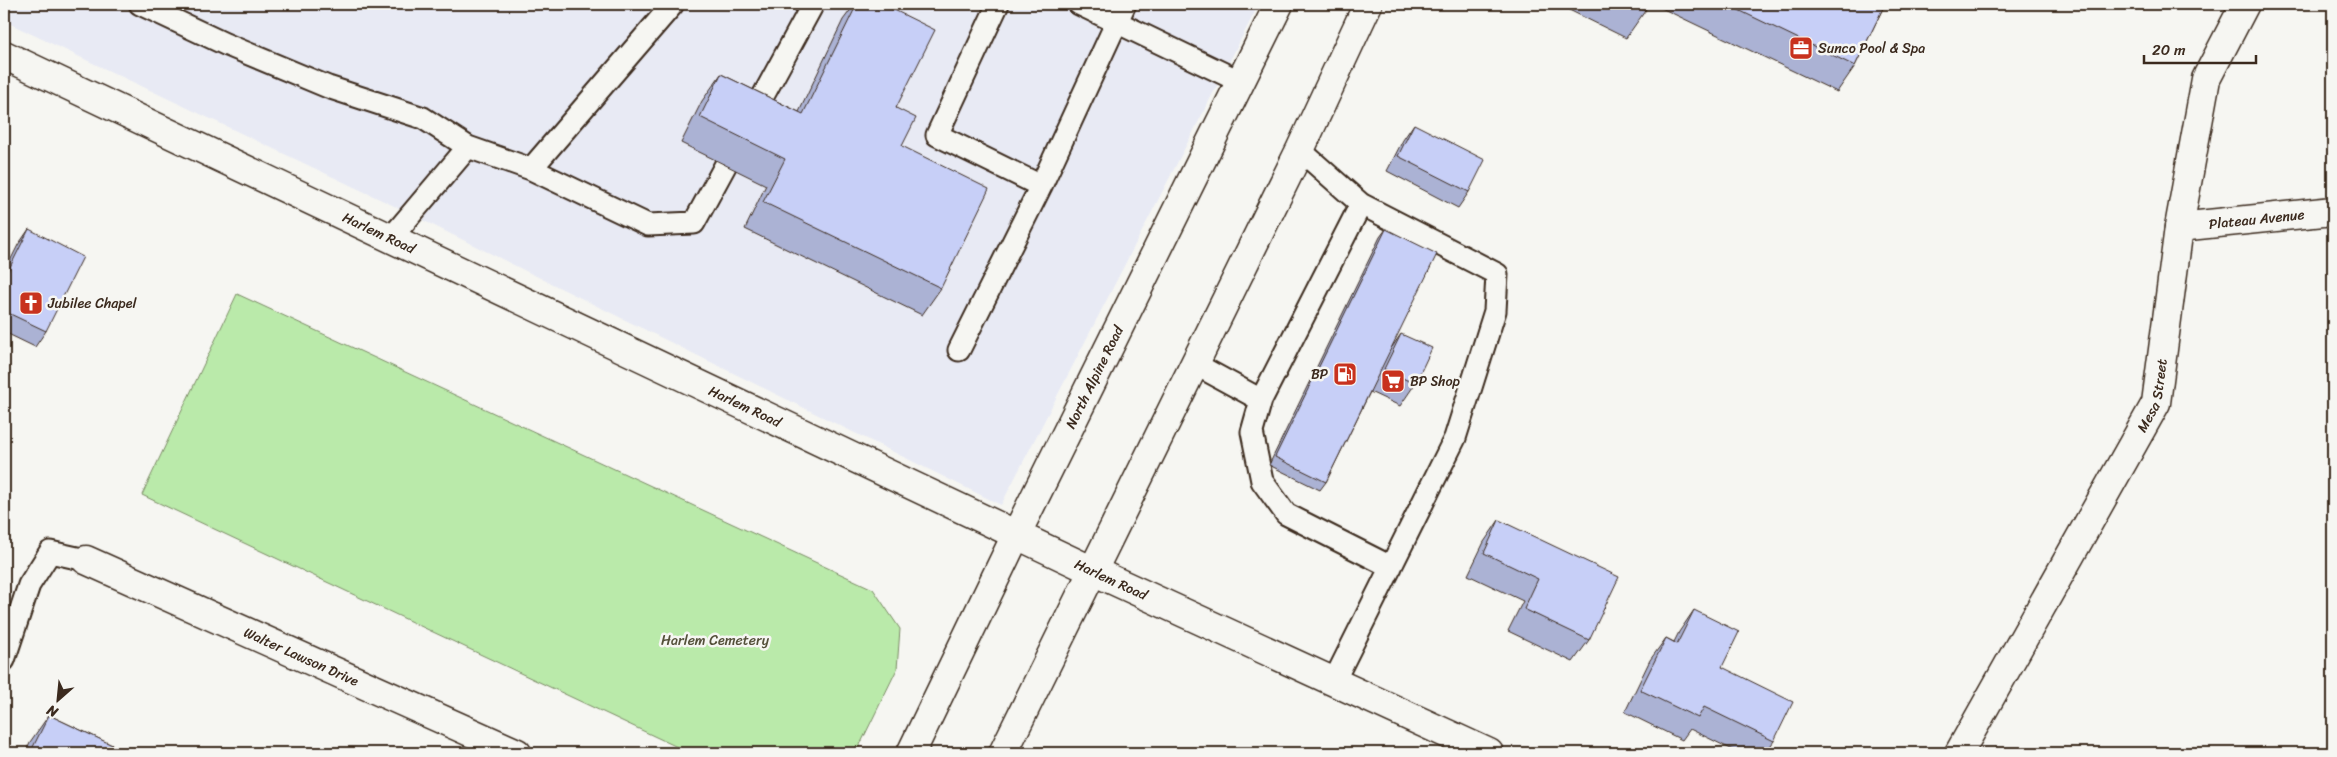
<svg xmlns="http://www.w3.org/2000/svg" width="2337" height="757" font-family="Sriracha,sans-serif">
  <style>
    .built { fill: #e8eaf4 }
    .green { fill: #baeaaa; stroke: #7a8a64 }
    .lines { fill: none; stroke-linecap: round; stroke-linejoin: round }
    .service-casing { stroke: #3b2a1e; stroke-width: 25 }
    .minor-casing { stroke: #3b2a1e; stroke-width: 31 }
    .secondary-casing { stroke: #3b2a1e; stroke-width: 31 }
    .service { stroke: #f6f6f2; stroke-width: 21 }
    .minor { stroke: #f6f6f2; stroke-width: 28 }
    .secondary { stroke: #f6f6f2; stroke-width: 28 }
    .wall { fill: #abb2d4; stroke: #3b2a1e }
    .building { fill: #c7cff7; stroke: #3b2a1e }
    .labels { text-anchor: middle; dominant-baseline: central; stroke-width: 5; stroke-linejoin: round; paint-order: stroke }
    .poi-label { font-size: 14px; fill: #3b2a1e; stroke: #f6f6f2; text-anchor: start }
    .street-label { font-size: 14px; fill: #3b2a1e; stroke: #f6f6f2 }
    .park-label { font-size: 14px; fill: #54503a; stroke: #f6f6f2 }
  </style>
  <rect width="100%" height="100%" fill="#f6f6f2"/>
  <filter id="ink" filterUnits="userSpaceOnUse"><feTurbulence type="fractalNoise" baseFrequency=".02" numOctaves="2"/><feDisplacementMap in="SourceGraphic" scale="10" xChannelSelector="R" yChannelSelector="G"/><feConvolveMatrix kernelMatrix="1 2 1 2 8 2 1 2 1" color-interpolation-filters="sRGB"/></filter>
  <g filter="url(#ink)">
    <path class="built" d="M 4,4 L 1259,4 L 1001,505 L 390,204 L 4,21 Z"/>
    <path class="green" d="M 237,294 L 873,589 L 900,629 L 897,669 L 856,753 L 690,753 L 142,495 Z"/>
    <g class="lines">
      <g class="service-casing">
        <path id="service" d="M 140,4 L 225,44 L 328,87 L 423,118 L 468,147 L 531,169 L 673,4
          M 998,4 L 937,135 L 1041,186 L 1125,4
          M 1079,4 L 1241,82
          M 1300,150 L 1361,204 L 1497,274 L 1495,311 L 1455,438 L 1334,681
          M 531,169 L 648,225 L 694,223 L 813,4
          M 391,238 L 468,147
          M 959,350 L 1041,186
          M 1195,364 L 1261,400 L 1252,432 L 1262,481 L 1286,514 L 1391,567
          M 1261,400 L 1361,204
          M 4,660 L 29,585 L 50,552 L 86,560"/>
      </g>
      <g class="minor-casing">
        <g id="minor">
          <path id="s1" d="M 2179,227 L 2333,211"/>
          <path id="s2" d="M 86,560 L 517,753"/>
          <path id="s3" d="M 1959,753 L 2156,403 L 2179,227 L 2206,79 L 2245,4"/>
        </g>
      </g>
      <g class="secondary-casing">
        <g id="secondary">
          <path id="s4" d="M 4,55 L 1093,571 L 1489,753"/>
          <path id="s5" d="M 911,753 L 1017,533 L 1279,4"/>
          <path d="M 1003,753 L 1300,150 L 1368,4"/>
        </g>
      </g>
      <use href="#service" class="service"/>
      <use href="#minor" class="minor"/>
      <use href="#secondary" class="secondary"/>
    </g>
    <path class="wall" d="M 855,4 L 882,4 L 902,146 L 941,288 L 922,315 L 745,229 L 766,185 L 681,143 L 702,101 L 721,74 L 799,112 L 843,20 Z
      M 1557,4 L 1648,4 L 1645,11 L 1626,38 Z
      M 1653,4 L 1885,4 L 1855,66 L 1837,92 Z
      M 1414,124 L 1469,192 L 1458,208 L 1387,171 L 1403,140 Z
      M 29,229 L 46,331 L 35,347 L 4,332 L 4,273 L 18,245 Z
      M 1386,229 L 1392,347 L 1401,334 L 1415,384 L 1400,406 L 1370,392 L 1326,482 L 1320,490 L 1269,465 L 1380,237 Z
      M 1499,520 L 1589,640 L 1573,662 L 1508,631 L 1523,601 L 1468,575 L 1484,542 Z
      M 1694,610 L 1722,667 L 1774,741 L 1765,753 L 1739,753 L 1690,729 L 1682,740 L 1625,712 L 1650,660 L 1666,638 L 1674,642 L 1679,632 Z
      M 49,715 L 129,753 L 25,753 L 30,742 Z"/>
    <path class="building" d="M 857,4 L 882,4 L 935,30 L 896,108 L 916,118 L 902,146 L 989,189 L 941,288 L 763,202 L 785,159 L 700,117 L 721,74 L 803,114 Z
      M 1630,4 L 1648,4 L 1645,11 Z
      M 1726,4 L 1885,4 L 1855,66 Z
      M 1414,124 L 1485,160 L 1469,192 L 1398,156 Z
      M 29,229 L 83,257 L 46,331 L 4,311 L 4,279 Z
      M 1386,229 L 1437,254 L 1326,482 L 1275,457 Z
      M 1401,334 L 1432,348 L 1415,384 L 1384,369 Z
      M 1499,520 L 1619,577 L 1589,640 L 1524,609 L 1538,579 L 1484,553 Z
      M 1694,610 L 1739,632 L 1722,667 L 1793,702 L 1774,741 L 1704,707 L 1698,718 L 1640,690 L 1666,638 L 1677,644 Z
      M 49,715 L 129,753 L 30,753 Z"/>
  </g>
  <defs>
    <g id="office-square" transform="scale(1.25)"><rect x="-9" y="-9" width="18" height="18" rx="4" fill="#c8321e" stroke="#f6f6f2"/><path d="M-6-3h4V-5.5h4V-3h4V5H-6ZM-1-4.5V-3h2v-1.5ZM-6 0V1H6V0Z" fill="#fff"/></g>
    <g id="church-square" transform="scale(1.25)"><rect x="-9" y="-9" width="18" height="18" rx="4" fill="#c8321e" stroke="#f6f6f2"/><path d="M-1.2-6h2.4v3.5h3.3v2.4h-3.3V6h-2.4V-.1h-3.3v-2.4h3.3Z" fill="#fff"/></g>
    <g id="fuel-square" transform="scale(1.25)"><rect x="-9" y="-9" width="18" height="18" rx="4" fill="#c8321e" stroke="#f6f6f2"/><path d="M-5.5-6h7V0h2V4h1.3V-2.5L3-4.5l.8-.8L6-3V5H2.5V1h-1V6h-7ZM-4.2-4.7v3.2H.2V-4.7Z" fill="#fff"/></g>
    <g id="supermarket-square" transform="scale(1.25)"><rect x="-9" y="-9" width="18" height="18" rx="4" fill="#c8321e" stroke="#f6f6f2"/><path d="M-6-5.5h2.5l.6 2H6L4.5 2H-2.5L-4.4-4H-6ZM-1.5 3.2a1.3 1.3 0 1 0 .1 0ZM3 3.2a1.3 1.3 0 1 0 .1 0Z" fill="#fff"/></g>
  </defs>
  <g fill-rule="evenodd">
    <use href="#office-square" x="1801" y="48"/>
    <use href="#church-square" x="31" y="303"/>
    <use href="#fuel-square" x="1345" y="374"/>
    <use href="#supermarket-square" x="1393" y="381"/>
  </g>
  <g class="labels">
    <g class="poi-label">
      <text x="1818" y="48">Sunco Pool &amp; Spa</text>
      <text x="48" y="303">Jubilee Chapel</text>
      <text x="1328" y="374" text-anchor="end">BP</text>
      <text x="1410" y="381">BP Shop</text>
    </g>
    <g class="street-label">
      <text stroke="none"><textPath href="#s1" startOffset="78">Plateau Avenue</textPath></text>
      <text stroke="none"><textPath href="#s4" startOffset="415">Harlem Road</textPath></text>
      <text stroke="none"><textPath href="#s5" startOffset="418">North Alpine Road</textPath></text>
      <text stroke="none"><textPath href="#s3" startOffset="408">Mesa Street</textPath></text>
      <text stroke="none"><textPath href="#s4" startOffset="820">Harlem Road</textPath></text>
      <text stroke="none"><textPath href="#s4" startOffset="1225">Harlem Road</textPath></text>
      <text stroke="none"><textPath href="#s2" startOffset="236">Walter Lawson Drive</textPath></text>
    </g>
    <g class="park-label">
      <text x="715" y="640">Harlem Cemetery</text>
    </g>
  </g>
  <rect width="2337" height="757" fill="none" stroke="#f6f6f2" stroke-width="20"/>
  <rect x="10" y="10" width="2317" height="737" fill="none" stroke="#3b2a1e" stroke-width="2" filter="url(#ink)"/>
  <g transform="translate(58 700) rotate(207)" stroke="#f6f6f2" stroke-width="4" paint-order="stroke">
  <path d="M0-4L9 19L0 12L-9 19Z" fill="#3b2a1e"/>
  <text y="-8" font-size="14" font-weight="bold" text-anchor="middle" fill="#3b2a1e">N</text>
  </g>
  <path d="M2144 55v8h112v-8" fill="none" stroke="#3b2a1e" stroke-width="2.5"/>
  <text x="2152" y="55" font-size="15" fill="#3b2a1e" stroke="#f6f6f2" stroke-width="4" paint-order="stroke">20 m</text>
</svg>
